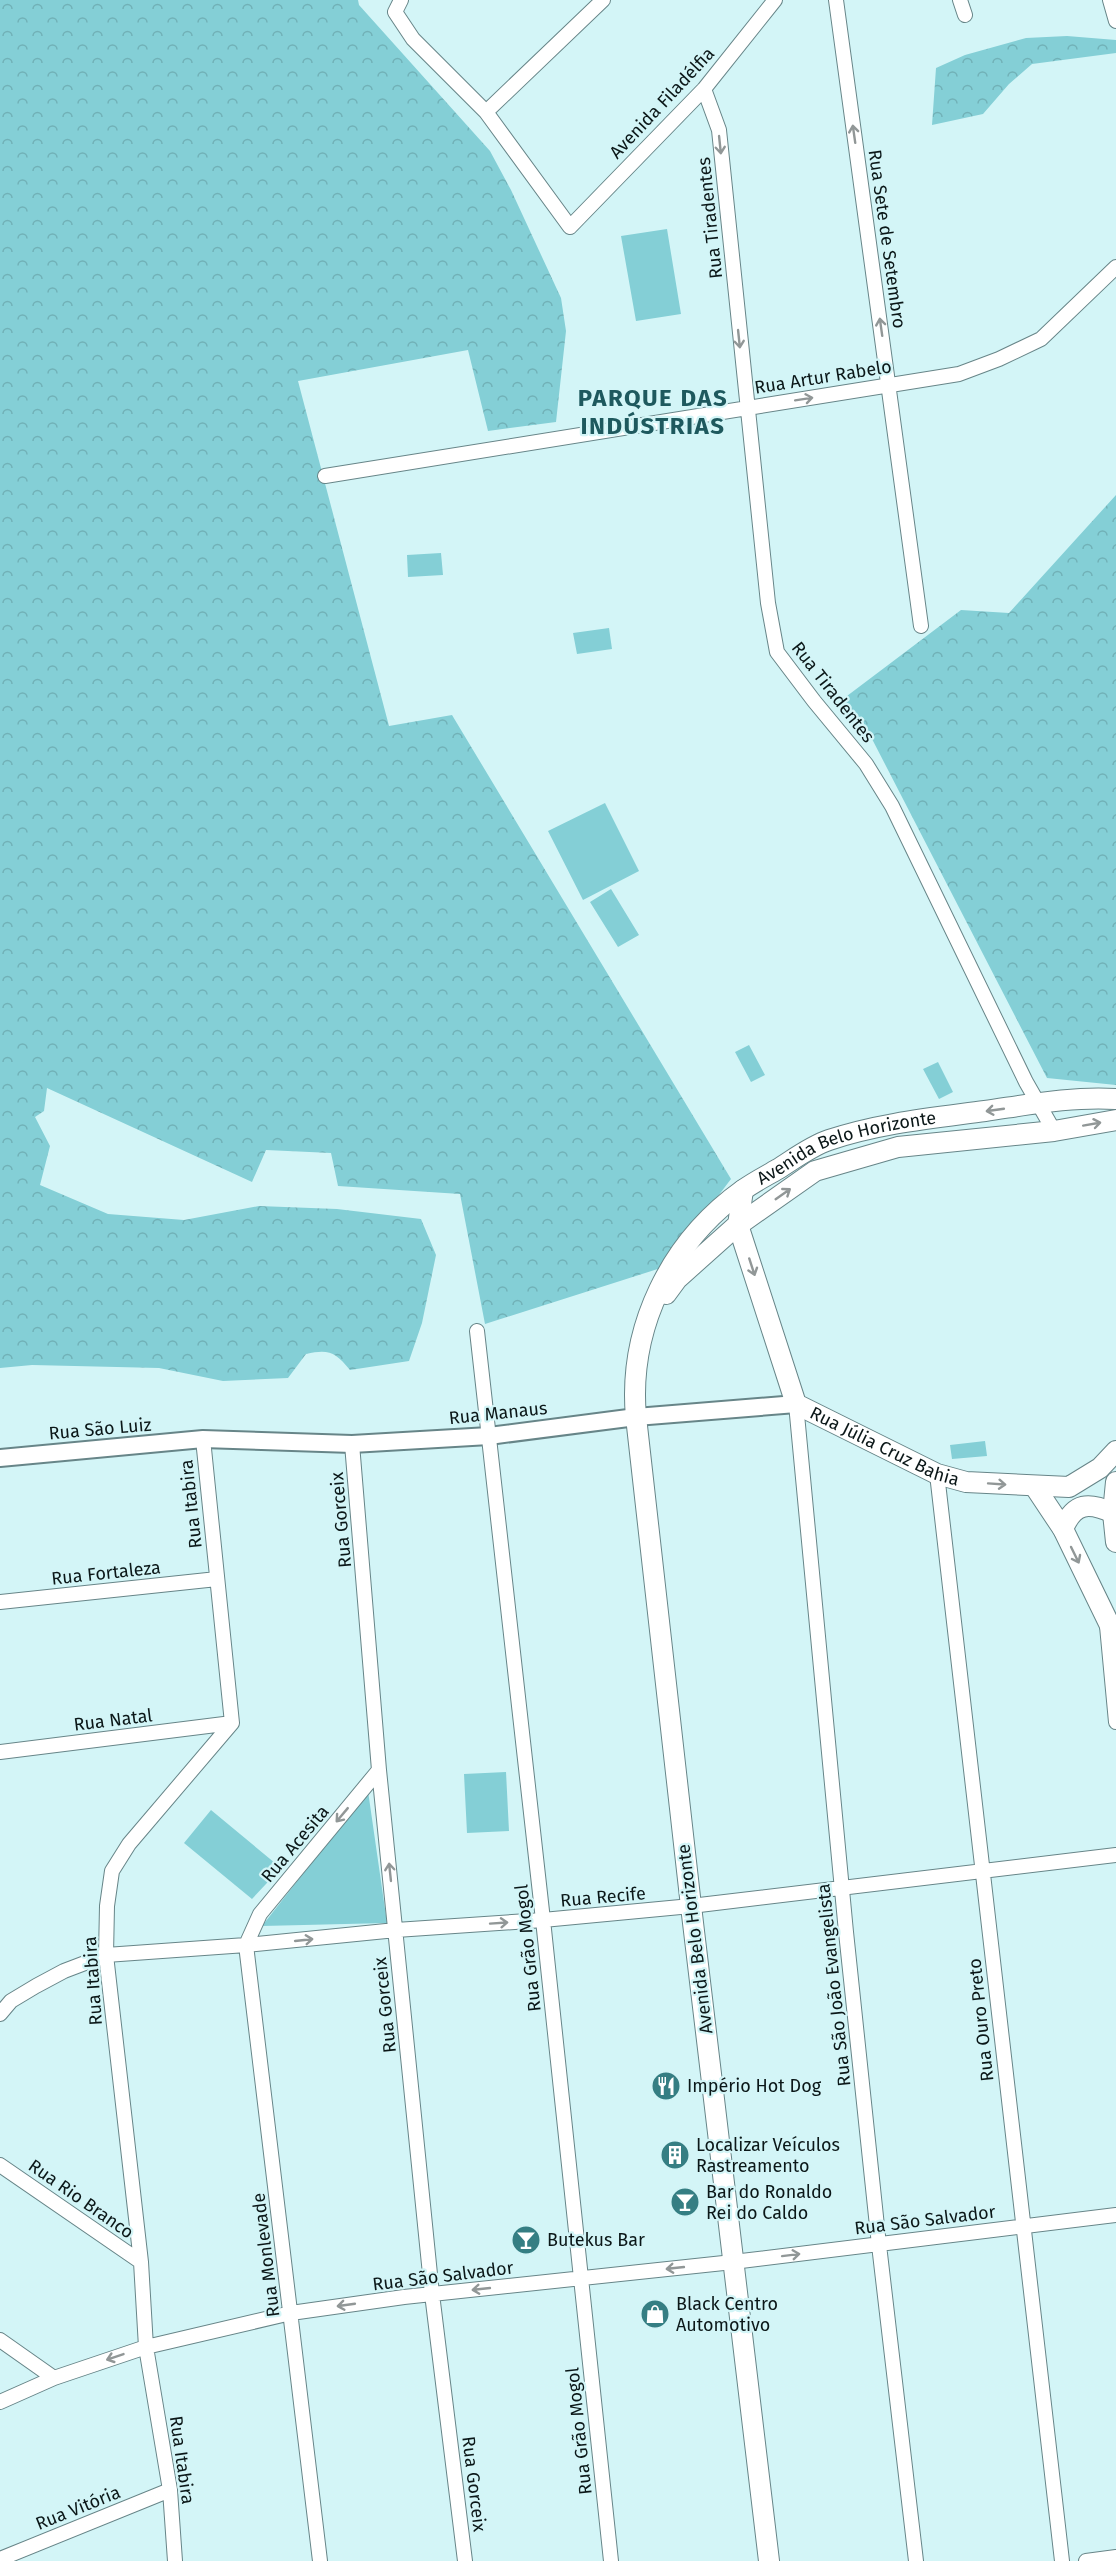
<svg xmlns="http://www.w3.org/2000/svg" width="1116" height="2561" font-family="'Fira Sans',sans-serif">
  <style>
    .green { fill: #84cfd6 }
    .forest { fill: url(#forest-crowns) }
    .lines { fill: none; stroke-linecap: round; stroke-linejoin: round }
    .minor-casing { stroke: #678588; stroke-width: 16 }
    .tertiary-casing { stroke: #678588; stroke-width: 20 }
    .secondary-casing { stroke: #678588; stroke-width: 22 }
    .minor { stroke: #fff; stroke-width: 14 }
    .tertiary { stroke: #fff; stroke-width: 16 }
    .secondary { stroke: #fff; stroke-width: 20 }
    .oneway { stroke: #919797 }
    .labels { text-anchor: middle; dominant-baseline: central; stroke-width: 4.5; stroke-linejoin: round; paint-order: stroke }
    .street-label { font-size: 18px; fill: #0b1718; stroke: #d3f5f7 }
    .poi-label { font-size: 18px; fill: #0b1718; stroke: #d3f5f7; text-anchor: start }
    .district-label { font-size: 24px; font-weight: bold; letter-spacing: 1.5px; fill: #1e595e; stroke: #d3f5f7 }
  </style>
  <defs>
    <pattern id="forest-crowns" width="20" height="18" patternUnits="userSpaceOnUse" patternTransform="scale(1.5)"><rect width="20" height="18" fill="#84cfd6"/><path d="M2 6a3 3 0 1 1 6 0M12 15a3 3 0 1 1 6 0" fill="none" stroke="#71b1b7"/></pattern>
  </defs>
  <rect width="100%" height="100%" fill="#d3f5f7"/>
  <path class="green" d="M 667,229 L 681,314 L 636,321 L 621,236 Z
    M 441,553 L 443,575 L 408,577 L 407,555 Z
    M 609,628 L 612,649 L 577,654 L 573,633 Z
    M 605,803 L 639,871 L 583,900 L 548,831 Z
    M 611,889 L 639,935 L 618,947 L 590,902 Z
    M 749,1045 L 765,1075 L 751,1082 L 735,1052 Z
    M 938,1062 L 953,1092 L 939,1099 L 923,1069 Z
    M 985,1441 L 987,1456 L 952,1459 L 950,1445 Z
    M 506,1772 L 509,1831 L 467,1833 L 464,1774 Z
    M 368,1791 L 387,1923 L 262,1926 Z
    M 211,1810 L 281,1868 L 252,1899 L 184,1843 Z"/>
  <path class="forest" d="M 0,0 L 358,0 L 359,5 L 490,151 L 511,190 L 561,298 L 566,331 L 556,422 L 488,431 L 468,350 L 298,381 L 389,726 L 452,715 L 731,1179 L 664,1267 L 485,1324 L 460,1194 L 338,1186 L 331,1153 L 266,1150 L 252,1182 L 47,1088 L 44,1111 L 35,1117 L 50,1146 L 40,1185 L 108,1214 L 184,1220 L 259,1206 L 337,1209 L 421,1219 L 436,1255 L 422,1323 L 409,1361 L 350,1370 C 335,1352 329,1349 306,1354 L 288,1378 L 223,1381 L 159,1368 L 32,1365 L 0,1368 Z
    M 1067,36 L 1116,40 L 1116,53 L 1032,64 L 1009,84 L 983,114 L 932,125 L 936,68 L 965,55 L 1026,38 Z
    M 1116,495 L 1116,1085 L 1047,1078 L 871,737 L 839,702 L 961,610 L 1009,613 Z"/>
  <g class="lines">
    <g class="minor-casing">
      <path id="minor" d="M 401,0 L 395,12 L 413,39 L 486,112 L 570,227 L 704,89 L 775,0
        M 836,0 L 921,626
        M 960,0 L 965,15
        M 1110,0 L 1116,21
        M 704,89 L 719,130 L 768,603 L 777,652 L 814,701 L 866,764 L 892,806 L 1026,1082 L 1054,1131
        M 486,112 L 603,0
        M 325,476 L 959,374 L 999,359 L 1041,339 L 1116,267
        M 477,1331 L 543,1920 L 611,2561
        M 796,1404 L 846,1932 L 879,2245 L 916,2561
        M 352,1444 L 379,1770 L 432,2294 L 465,2561
        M 937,1474 L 1062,2561
        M 0,1602 L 217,1579
        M 1107,1626 L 1116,1722
        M 0,1752 L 232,1723
        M 246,1945 L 320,2561
        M 246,1945 L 260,1914 L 379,1770
        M 0,2014 L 11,2001 L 36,1986 L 64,1971 L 106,1955 L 246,1945 L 396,1930 L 543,1920 L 691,1906 L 1116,1855
        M 0,2165 L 141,2262
        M 0,2340 L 54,2378
        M 0,2402 L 54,2378 L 146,2347 L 291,2313 L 404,2297 L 733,2262 L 1116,2215
        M 0,2559 L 170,2490
        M 175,2561 L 170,2490 L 146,2347 L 141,2262 L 106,1955 L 107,1906 L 112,1871 L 129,1844 L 232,1723 L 203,1439
        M 1086,2561 L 1116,2557"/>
    </g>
    <g class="tertiary-casing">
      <path id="tertiary" d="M 0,1458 L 203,1439 L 352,1444 L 489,1436 L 636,1417 L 796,1404"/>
    </g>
    <g class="secondary-casing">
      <g id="secondary">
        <path id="s1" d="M 743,1190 L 738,1225 L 796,1404 L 937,1474 L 966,1482 L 1069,1487 L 1100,1468 L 1116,1451"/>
        <path d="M 666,1294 L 677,1279 L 734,1228 L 815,1171 L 898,1147 L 1054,1131 L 1116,1120"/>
        <path d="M 1116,1482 L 1113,1513 L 1116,1542"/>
        <path d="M 1035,1487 L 1063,1529 L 1116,1638"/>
        <path d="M 1063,1529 C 1074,1502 1089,1502 1113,1513"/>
        <path id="s2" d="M 769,2561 L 691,1906 L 636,1417 C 628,1328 670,1242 743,1190 C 754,1182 766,1176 778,1169 C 794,1159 811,1146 829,1140 C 880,1123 933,1118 985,1111 C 1027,1105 1073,1096 1116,1099"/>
      </g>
    </g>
    <use href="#minor" class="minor"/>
    <use href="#tertiary" class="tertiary"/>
    <use href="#secondary" class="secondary"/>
  </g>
  <defs><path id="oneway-shaft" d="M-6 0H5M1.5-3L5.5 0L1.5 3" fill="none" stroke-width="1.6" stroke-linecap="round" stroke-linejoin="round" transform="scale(1.5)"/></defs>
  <g class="oneway">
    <use href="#oneway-shaft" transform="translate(854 134) rotate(-98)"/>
    <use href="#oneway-shaft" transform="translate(720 145) rotate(84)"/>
    <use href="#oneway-shaft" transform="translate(881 327) rotate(-98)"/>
    <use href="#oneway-shaft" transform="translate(739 339) rotate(84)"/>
    <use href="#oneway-shaft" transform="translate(804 399) rotate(-9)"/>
    <use href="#oneway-shaft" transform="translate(995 1110) rotate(172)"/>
    <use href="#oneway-shaft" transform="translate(1092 1124) rotate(-10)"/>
    <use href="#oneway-shaft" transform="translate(783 1194) rotate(-35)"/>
    <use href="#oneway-shaft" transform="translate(752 1267) rotate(72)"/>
    <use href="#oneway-shaft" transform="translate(997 1484) rotate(4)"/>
    <use href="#oneway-shaft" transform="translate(1075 1555) rotate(64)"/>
    <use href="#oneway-shaft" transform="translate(342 1815) rotate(130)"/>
    <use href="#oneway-shaft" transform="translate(390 1872) rotate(-96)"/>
    <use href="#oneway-shaft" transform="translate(499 1923) rotate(-4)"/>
    <use href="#oneway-shaft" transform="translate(304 1940) rotate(-6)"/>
    <use href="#oneway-shaft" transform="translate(791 2255) rotate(-7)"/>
    <use href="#oneway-shaft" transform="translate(675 2268) rotate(174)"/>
    <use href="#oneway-shaft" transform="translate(481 2289) rotate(174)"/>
    <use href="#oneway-shaft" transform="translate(346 2305) rotate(172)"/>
    <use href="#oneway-shaft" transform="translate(115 2357) rotate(161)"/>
  </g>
  <defs>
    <g id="restaurant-disc" transform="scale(1.5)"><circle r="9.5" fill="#357e83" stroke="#d3f5f7"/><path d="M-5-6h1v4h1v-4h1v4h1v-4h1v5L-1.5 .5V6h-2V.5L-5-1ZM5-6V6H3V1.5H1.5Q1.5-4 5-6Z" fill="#fff"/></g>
    <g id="building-disc" transform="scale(1.5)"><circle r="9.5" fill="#357e83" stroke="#d3f5f7"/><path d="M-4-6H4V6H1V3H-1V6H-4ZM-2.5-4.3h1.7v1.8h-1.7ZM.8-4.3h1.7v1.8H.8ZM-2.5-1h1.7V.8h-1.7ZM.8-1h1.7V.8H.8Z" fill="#fff"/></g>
    <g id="bar-disc" transform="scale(1.5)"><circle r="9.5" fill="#357e83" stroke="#d3f5f7"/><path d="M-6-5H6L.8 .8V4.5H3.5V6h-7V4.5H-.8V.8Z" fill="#fff"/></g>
    <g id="shop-disc" transform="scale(1.5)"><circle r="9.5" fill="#357e83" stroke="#d3f5f7"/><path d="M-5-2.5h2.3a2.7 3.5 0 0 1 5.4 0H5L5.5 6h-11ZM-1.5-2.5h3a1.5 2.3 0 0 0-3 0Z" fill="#fff"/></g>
  </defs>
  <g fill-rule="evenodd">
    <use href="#restaurant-disc" x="666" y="2086"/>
    <use href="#building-disc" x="675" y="2155"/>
    <use href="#bar-disc" x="685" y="2202"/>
    <use href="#bar-disc" x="526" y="2240"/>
    <use href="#shop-disc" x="655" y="2314"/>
  </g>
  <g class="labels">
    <g class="street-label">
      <text transform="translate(662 103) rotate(-47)">Avenida Filadélfia</text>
      <text transform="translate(710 218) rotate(-96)">Rua Tiradentes</text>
      <text transform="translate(887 239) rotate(82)">Rua Sete de Setembro</text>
      <text transform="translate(823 377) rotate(-9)">Rua Artur Rabelo</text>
      <text transform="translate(833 692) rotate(52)">Rua Tiradentes</text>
      <text stroke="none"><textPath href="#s2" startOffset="1528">Avenida Belo Horizonte</textPath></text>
      <text transform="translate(498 1413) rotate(-6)">Rua Manaus</text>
      <text transform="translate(100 1429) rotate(-5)">Rua São Luiz</text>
      <text stroke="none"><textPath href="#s1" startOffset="322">Rua Júlia Cruz Bahia</textPath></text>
      <text transform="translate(191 1504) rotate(-96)">Rua Itabira</text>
      <text transform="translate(341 1520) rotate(-95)">Rua Gorceix</text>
      <text transform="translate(106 1573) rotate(-6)">Rua Fortaleza</text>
      <text transform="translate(113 1720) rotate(-7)">Rua Natal</text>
      <text transform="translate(295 1844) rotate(-50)">Rua Acesita</text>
      <text transform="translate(603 1897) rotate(-5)">Rua Recife</text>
      <text transform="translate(695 1939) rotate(-97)">Avenida Belo Horizonte</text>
      <text transform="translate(528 1948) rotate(-96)">Rua Grão Mogol</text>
      <text transform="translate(93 1981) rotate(-94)">Rua Itabira</text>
      <text transform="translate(834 1985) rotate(-96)">Rua São João Evangelista</text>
      <text transform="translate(385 2005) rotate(-96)">Rua Gorceix</text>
      <text transform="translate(981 2020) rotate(-96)">Rua Ouro Preto</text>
      <text transform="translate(81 2199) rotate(35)">Rua Rio Branco</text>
      <text transform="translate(925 2220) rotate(-7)">Rua São Salvador</text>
      <text transform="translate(266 2255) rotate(-97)">Rua Monlevade</text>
      <text transform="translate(443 2276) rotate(-7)">Rua São Salvador</text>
      <text transform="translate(579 2431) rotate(-96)">Rua Grão Mogol</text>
      <text transform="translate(182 2460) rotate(82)">Rua Itabira</text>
      <text transform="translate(474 2484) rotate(83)">Rua Gorceix</text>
      <text transform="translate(78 2508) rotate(-22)">Rua Vitória</text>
    </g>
    <g class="poi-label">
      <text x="687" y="2086">Império Hot Dog</text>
      <text x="696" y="2145">Localizar Veículos<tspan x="696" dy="21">Rastreamento</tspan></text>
      <text x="706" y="2192">Bar do Ronaldo<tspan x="706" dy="21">Rei do Caldo</tspan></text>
      <text x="547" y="2240">Butekus Bar</text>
      <text x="676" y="2304">Black Centro<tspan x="676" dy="21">Automotivo</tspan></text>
    </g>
    <g class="district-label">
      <text x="653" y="398">PARQUE DAS<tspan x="653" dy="28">INDÚSTRIAS</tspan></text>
    </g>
  </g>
</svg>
